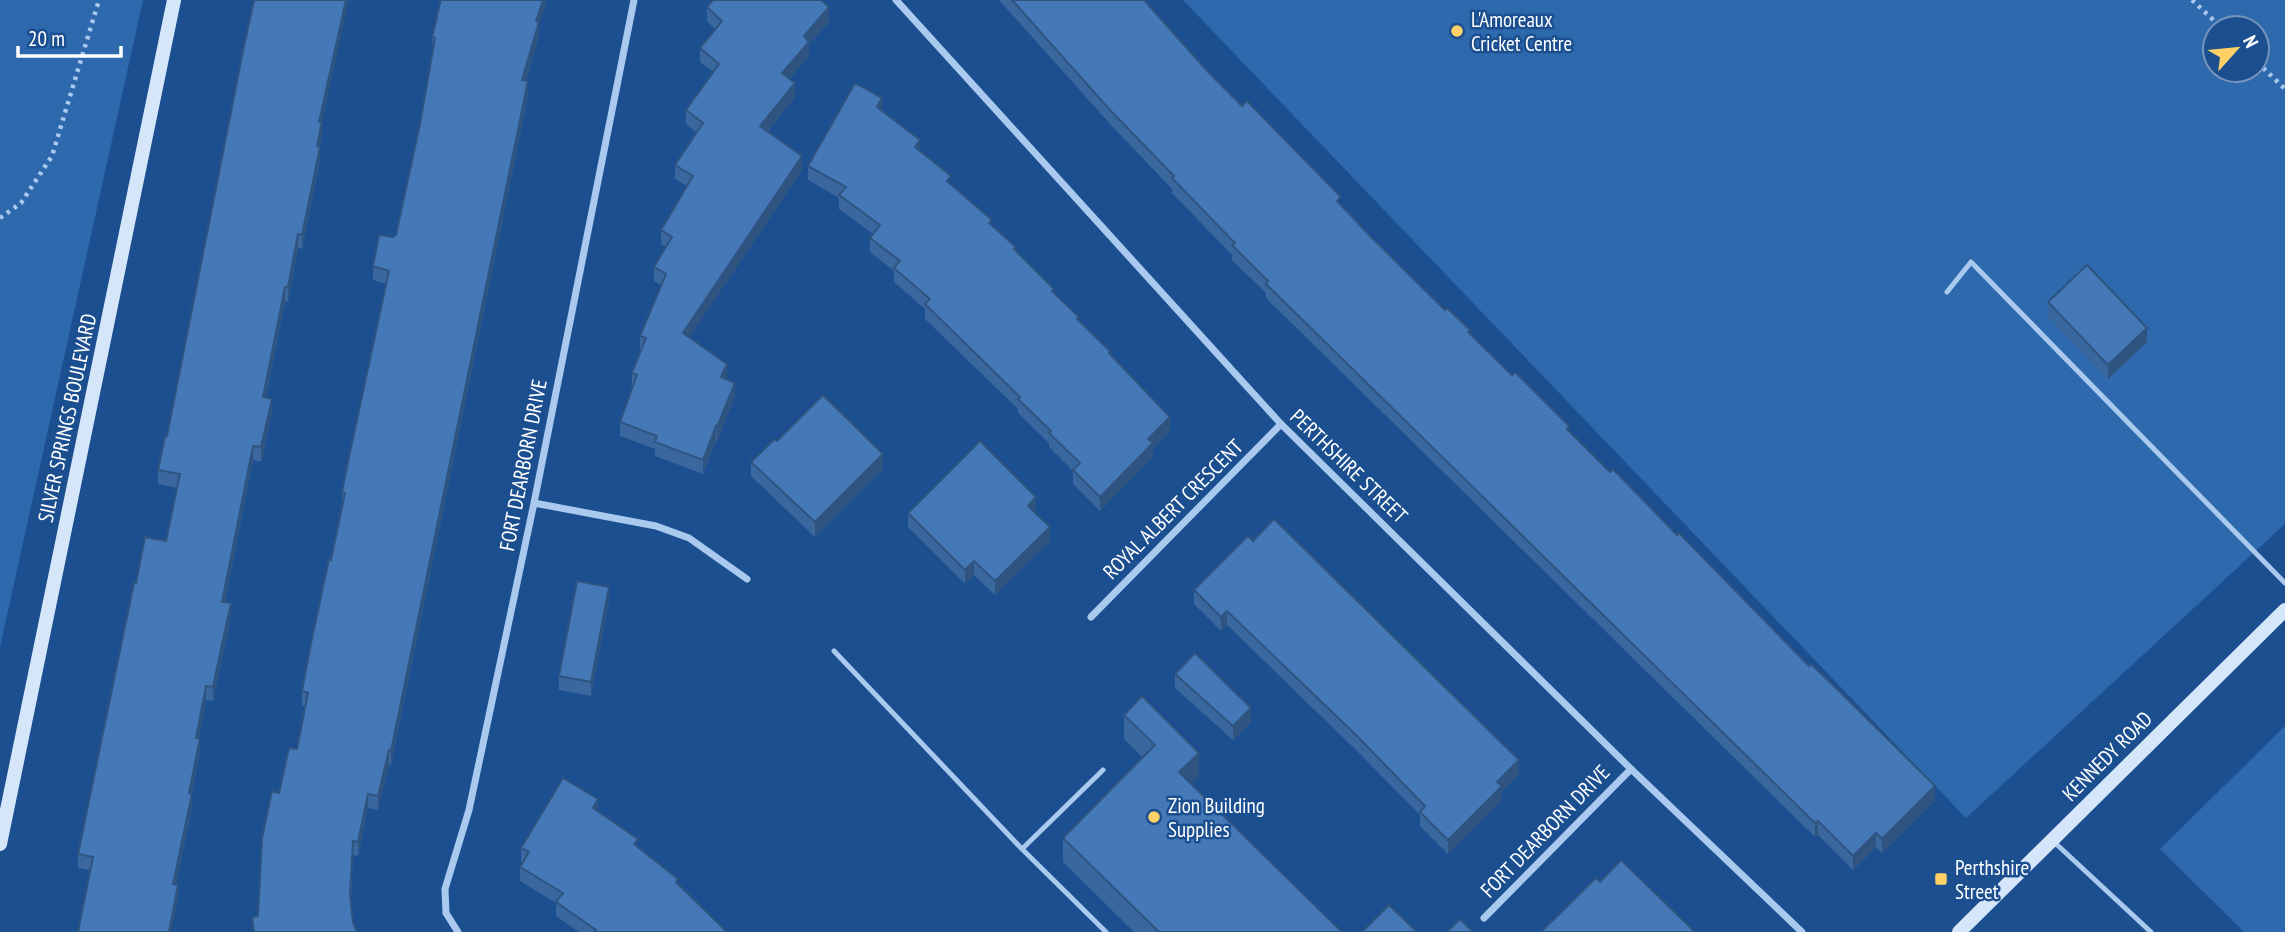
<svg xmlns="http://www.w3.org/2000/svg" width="2285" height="932" font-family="'PT Sans Narrow',sans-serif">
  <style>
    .green { fill: #2e69ad; fill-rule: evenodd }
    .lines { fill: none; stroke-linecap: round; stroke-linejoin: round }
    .path { stroke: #a9c9ee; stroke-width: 4.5; stroke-dasharray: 3.5 5; stroke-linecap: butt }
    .lane { stroke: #a9c9ee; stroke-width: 5 }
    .street { stroke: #a9c9ee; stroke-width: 7 }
    .secondary { stroke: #d6e6fa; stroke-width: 14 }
    .wall { fill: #3a679d }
    .shaded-wall { fill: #305480 }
    .building { fill: #4478b7; stroke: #305480; stroke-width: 2 }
    .poi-dot { fill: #ffd166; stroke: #1b4f8f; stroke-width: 2.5 }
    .labels { text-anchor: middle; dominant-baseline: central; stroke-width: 5; stroke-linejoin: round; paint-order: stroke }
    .poi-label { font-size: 21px; fill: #fff; stroke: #1b4f8f; text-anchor: start }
    .street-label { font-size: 21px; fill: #fff; stroke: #1b4f8f }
  </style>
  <rect width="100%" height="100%" fill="#1b4f8f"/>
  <path class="green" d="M 0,0 L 143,0 L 0,647 Z
    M 1183,0 L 2285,0 L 2285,524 L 1966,818 ZM 2215,28 L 2257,28 L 2257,70 L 2215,70 Z
    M 2285,726 L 2285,932 L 2244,932 L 2160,849 Z"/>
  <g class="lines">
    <path class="path" d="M 2192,0 L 2222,28
      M 2257,62 L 2285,89
      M 0,218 L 21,203 L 52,156 L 99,0"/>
    <path class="lane" d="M 1947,292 L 1971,262 L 2285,583
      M 834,651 L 1022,849 L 1106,932
      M 2053,841 L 2151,932
      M 1022,849 L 1103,770"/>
    <path class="street" d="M 896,0 L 1281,424 L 1631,769 L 1802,932
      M 534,503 L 656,526 L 689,538 L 747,579
      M 1091,617 L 1281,424
      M 1484,918 L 1631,769
      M 458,932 L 446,913 L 445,889 L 469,810 L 534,503 L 634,0"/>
    <path class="secondary" d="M 0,844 L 174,0
      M 1959,932 L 2285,610"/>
  </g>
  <path class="wall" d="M 999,0 L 1144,0 L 1210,74 L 1341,205 L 1371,237 L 1569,432 L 1935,800 L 1882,853 L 1876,847 L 1853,870 L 1818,835 L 1815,837 L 1266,298 L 1266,293 L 1232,260 L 1232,255 L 1172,193 L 1172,189 L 1110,124 Z
    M 707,7 L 829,22 L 809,44 L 809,56 L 789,79 L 795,97 L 768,131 L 802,170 L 689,337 L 726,379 L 735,397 L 717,442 L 716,440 L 703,474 L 655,456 L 655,449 L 620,436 L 620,422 L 632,387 L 632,373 L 641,351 L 640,350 L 640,336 L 661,285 L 654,281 L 654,267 L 666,247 L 661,244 L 661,230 L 687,186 L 675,179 L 675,165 L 696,132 L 686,124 L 686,110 L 713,72 L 700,62 L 700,48 L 715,29 L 707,21 Z
    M 436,18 L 539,25 L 539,36 L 526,81 L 528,96 L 391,765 L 389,764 L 378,810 L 368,808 L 358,856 L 353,855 L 351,901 L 353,922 L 357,932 L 253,932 L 252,917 L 258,916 L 279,793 L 297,749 L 306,706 L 302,706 L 302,691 L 331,560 L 342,504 L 342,492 L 386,284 L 373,280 L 373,266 L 396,235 L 420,124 L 433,51 L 432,37 L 436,24 Z
    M 882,111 L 951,185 L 1016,251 L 1110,355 L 1170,431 L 1153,448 L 1153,457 L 1100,511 L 1073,484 L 1073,471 L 1049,447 L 1049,443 L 1018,413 L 1018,409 L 925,319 L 925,309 L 894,282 L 894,271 L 870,252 L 870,238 L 873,234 L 839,209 L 839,198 L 808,180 L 808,166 Z
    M 322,122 L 322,137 L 320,147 L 320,161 L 302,249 L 298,248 L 288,302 L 285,301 L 266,397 L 272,413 L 261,462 L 253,460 L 225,602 L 231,617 L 213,701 L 206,700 L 199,738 L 200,753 L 192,793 L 192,808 L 176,884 L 178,899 L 90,870 L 78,868 L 78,854 L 136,583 L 166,541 L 177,488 L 158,484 L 158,470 L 167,436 Z
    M 2048,302 L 2147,342 L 2108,379 L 2048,316 Z
    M 777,441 L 883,469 L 815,537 L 751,476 L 751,462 Z
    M 1036,511 L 1035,513 L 1050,541 L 995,595 L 974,575 L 965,584 L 908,527 L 908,513 Z
    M 1194,590 L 1519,774 L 1502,791 L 1502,800 L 1448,854 L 1420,826 L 1420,815 L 1357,751 L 1227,625 L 1221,631 L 1194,604 Z
    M 609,601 L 591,696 L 559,690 L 559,676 Z
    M 1175,674 L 1251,722 L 1233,740 L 1175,688 Z
    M 1124,715 L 1199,777 L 1191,784 L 1342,932 L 1134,932 L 1063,862 L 1063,838 L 1143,758 L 1124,739 Z
    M 598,811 L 678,884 L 727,932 L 579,932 L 556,916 L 556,903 L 520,881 L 520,867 L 522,863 L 521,862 L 521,848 Z"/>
  <path class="shaded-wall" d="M 346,0 L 349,0 L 319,136 L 319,122 Z
    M 543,0 L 547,0 L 539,25 L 539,36 L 522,94 L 522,80 L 536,21 Z
    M 829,7 L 829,22 L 809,44 L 809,56 L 782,87 L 782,73 L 804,36 Z
    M 528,81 L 528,96 L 391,765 L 391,751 Z
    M 795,83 L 795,97 L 760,140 L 760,126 Z
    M 882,98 L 882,112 L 877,107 Z
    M 322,122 L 322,137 L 317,160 L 317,146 Z
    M 920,140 L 920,154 L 915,147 Z
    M 320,147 L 320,161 L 302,249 L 302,235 Z
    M 802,156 L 802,170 L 683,347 L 683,333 Z
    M 298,234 L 298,248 L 288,302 L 288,287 Z
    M 285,287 L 285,301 L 263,411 L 263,397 Z
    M 2147,328 L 2147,342 L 2108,379 L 2108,365 Z
    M 727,364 L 727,378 L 721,391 L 721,377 Z
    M 735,383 L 735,397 L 717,442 L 717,427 Z
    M 272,399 L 272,413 L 261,462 L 261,447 Z
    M 1170,417 L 1170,431 L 1153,448 L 1153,457 L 1100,511 L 1100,497 L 1148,439 Z
    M 716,426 L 716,440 L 703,474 L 703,460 Z
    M 253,446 L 253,460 L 222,616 L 222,602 Z
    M 883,454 L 883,469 L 815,537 L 815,522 Z
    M 1036,497 L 1036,511 L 1028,520 L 1028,506 Z
    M 1050,527 L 1050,541 L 995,595 L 995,581 Z
    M 974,561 L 974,575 L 965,584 L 965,570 Z
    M 609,587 L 609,601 L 591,696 L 591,682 Z
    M 231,603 L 231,617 L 213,701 L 213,687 Z
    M 1227,611 L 1227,625 L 1221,631 L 1221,617 Z
    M 206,686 L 206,700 L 196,752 L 196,738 Z
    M 1251,708 L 1251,722 L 1233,740 L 1233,726 Z
    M 200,738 L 200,753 L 189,807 L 189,793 Z
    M 389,750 L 389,764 L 378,810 L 378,796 Z
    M 1199,753 L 1199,777 L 1179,796 L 1179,772 Z
    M 1519,760 L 1519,774 L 1502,791 L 1502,800 L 1448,854 L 1448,840 L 1497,782 Z
    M 1935,786 L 1935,800 L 1882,853 L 1882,839 Z
    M 192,794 L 192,808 L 173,898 L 173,884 Z
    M 368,794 L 368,808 L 358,856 L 358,842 Z
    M 598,799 L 598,813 L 593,808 Z
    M 1818,821 L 1818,835 L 1815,837 L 1815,823 Z
    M 1876,833 L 1876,847 L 1853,870 L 1853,856 Z
    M 178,885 L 178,899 L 171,932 L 169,932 Z"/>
  <path class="building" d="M 254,0 L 346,0 L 319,122 L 322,122 L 317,146 L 320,147 L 302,235 L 298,234 L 288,287 L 285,287 L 263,397 L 272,399 L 261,447 L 253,446 L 222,602 L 231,603 L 222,644 L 213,687 L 206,686 L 196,738 L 200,738 L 189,793 L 192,794 L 173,884 L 178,885 L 169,932 L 78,932 L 93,857 L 78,854 L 134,583 L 136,583 L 145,537 L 166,541 L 180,474 L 158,470 L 165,436 L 167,436 L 244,46 Z
    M 441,0 L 543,0 L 536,21 L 539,22 L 522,80 L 528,81 L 391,751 L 389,750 L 378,796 L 368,794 L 358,842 L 353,841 L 350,895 L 353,922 L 357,932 L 254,932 L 252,917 L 258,916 L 262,838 L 272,791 L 279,793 L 289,748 L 297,749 L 308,693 L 302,691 L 311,643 L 329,559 L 331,560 L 345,493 L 342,492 L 349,457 L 389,271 L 373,266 L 379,235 L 393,237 L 396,235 L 420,124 L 435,38 L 432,37 L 437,18 L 436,18 Z
    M 713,0 L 821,0 L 829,7 L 804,36 L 809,42 L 782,73 L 795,83 L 760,126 L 802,156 L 683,333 L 727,364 L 721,377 L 735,383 L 717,427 L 716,426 L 703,460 L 655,442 L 657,436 L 620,422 L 637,375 L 632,373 L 646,338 L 640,336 L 666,274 L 654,267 L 672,237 L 661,230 L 693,176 L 675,165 L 703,123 L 686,110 L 719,64 L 700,48 L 722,21 L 707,7 Z
    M 1012,0 L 1144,0 L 1210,74 L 1242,106 L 1247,101 L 1341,197 L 1337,201 L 1371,237 L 1445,310 L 1447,308 L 1470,330 L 1468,332 L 1512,375 L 1515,372 L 1569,426 L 1567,429 L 1610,472 L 1613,469 L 1677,535 L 1679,533 L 1809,666 L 1811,664 L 1839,691 L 1935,786 L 1882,839 L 1876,833 L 1853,856 L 1818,821 L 1815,823 L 1266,284 L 1268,281 L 1232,245 L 1235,243 L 1172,178 L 1174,176 L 1110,110 Z
    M 855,83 L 882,98 L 877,107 L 920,140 L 915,147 L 951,176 L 947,181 L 992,220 L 989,223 L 1016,247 L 1014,249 L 1054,289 L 1052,291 L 1079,317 L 1077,319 L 1110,351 L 1109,353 L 1170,417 L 1148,439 L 1153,443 L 1100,497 L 1073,470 L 1080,463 L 1049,433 L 1051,431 L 1018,399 L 1020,397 L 925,304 L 930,299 L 894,268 L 900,261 L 870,238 L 880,225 L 839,195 L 846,187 L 808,166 Z
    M 2087,265 L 2147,328 L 2108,365 L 2048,302 Z
    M 823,395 L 883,454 L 815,522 L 751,462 L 775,439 L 777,441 Z
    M 980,441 L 1036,497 L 1028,506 L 1050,527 L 995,581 L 974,561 L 965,570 L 908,513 Z
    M 1274,519 L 1519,760 L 1497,782 L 1502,786 L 1448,840 L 1420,812 L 1425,806 L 1357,736 L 1227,611 L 1221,617 L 1194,590 L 1248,536 L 1253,541 Z
    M 577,581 L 609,587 L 591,682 L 559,676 Z
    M 1195,653 L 1251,708 L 1233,726 L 1175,674 Z
    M 1142,696 L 1199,753 L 1179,772 L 1342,932 L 1159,932 L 1063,838 L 1155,745 L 1124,715 Z
    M 563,778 L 598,799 L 593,808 L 638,839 L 634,844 L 678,879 L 676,882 L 727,932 L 594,932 L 596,930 L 556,902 L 563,893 L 520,867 L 529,852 L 521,848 Z
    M 1621,860 L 1695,932 L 1543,932 L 1542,931 L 1596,878 L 1600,882 Z
    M 1389,905 L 1417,932 L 1362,932 Z
    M 1460,919 L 1473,932 L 1447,932 Z"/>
  <g class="poi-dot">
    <circle cx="1457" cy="31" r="7"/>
    <circle cx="1154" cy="817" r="7"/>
    <rect x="1934" y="872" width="14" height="14" rx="3.5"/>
  </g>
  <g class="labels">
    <g class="poi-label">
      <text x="1471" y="19">L'Amoreaux<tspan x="1471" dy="24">Cricket Centre</tspan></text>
      <text x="1168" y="805">Zion Building<tspan x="1168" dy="24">Supplies</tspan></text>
      <text x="1955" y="867">Perthshire<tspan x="1955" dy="24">Street</tspan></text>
    </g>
    <g class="street-label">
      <text transform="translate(67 418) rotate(-78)">SILVER SPRINGS BOULEVARD</text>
      <text transform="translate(523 465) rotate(-79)">FORT DEARBORN DRIVE</text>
      <text transform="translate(1349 466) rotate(44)">PERTHSHIRE STREET</text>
      <text transform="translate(1173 509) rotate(-45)">ROYAL ALBERT CRESCENT</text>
      <text transform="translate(2107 756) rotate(-45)">KENNEDY ROAD</text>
      <text transform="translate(1545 831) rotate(-46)">FORT DEARBORN DRIVE</text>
    </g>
  </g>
  <g transform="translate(2236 49) rotate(63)"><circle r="33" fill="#1b4f8f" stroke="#7695bc" stroke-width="2"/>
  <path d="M0-5L12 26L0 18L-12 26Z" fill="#ffd166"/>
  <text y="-10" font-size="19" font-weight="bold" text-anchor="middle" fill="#ffffff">N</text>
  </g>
  <path d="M18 46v10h103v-10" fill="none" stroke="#ffffff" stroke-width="3.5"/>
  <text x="28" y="46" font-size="21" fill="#ffffff" stroke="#1b4f8f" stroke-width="5" paint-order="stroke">20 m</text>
</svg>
